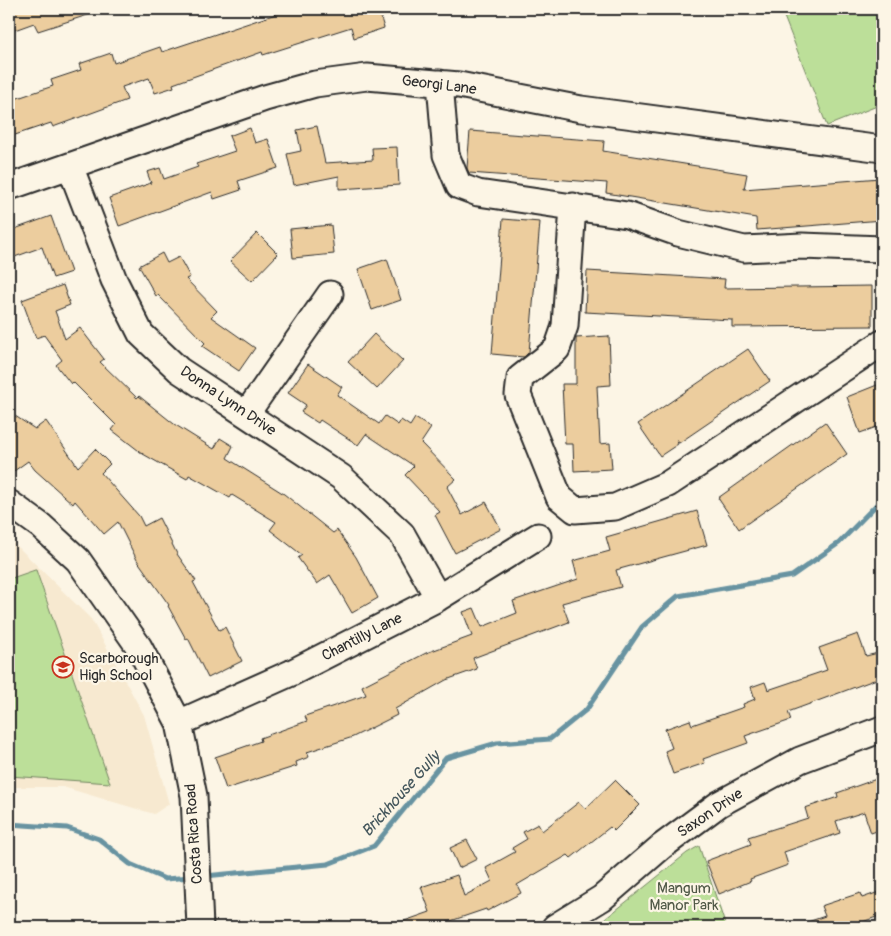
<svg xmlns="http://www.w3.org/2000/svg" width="891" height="936" font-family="Pangolin,sans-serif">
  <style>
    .built { fill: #f7e9d0 }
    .green { fill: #bcdf99; stroke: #748562 }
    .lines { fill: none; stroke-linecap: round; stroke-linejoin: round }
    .stream { stroke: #6793a1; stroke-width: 5 }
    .building { fill: #eccd9e; stroke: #2b2b2b }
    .minor-casing { stroke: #2b2b2b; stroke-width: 29 }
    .minor { stroke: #fcf5e5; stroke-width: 25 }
    .labels { text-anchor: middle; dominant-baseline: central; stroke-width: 4.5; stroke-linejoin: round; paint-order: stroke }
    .street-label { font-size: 15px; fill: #2b2b2b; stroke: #fcf5e5 }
    .poi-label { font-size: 15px; fill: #2b2b2b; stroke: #fcf5e5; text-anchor: start }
    .park-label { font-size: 15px; fill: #4f5846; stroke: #fcf5e5 }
    .water-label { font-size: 16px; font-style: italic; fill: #44565c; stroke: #fcf5e5 }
  </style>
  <rect width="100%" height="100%" fill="#fcf5e5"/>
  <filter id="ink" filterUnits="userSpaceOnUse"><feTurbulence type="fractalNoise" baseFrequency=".02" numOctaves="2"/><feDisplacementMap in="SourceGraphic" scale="10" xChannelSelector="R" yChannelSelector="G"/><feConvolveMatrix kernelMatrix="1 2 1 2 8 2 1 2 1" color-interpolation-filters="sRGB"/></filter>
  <g filter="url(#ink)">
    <path class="built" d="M 9,538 L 91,619 L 144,715 L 169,804 L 154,814 L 63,787 L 9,787 Z"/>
    <path class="green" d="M 781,9 L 882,9 L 882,104 L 827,126 Z
      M 35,570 L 36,570 L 110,783 L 9,776 L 9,579 Z
      M 699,846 L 726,927 L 595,927 L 687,853 Z"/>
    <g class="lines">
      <path class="stream" d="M 9,824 L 67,828 L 99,839 L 130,864 L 165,879 L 192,877
        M 205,876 L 328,864 L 374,846 L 446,758 L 497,743 L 550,739 L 587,709 L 642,627 L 678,596 L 792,576 L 839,543 L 882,499"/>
    </g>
    <path class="building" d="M 9,9 L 100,9 L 100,11 L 38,31 L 34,23 L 9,32 Z
      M 301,9 L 378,9 L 384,28 L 354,38 L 351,27 L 263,55 L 262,52 L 173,84 L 174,87 L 155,93 L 149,78 L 122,87 L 127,100 L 53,127 L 51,123 L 9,137 L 9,101 L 53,86 L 51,80 L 81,70 L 79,64 L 111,53 L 114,63 L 160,47 L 162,52 L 288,10 L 289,13 Z
      M 317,126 L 325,163 L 373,160 L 372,148 L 397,147 L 399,185 L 339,189 L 339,176 L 294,185 L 287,154 L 301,151 L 297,130 Z
      M 250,128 L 255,143 L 268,139 L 278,168 L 238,181 L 241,190 L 214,199 L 212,192 L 119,226 L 109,198 L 151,183 L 147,172 L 160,168 L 164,179 L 198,167 L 196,164 L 235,151 L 229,136 Z
      M 470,131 L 604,141 L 603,151 L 747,174 L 744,189 L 880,178 L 882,220 L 757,230 L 756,218 L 606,193 L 607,183 L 469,173 L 467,168 Z
      M 51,216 L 71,272 L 53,278 L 42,247 L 9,259 L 9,231 Z
      M 503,219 L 540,222 L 529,352 L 524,357 L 492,354 Z
      M 331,225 L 334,254 L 293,258 L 290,229 Z
      M 257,233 L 278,254 L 252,281 L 230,261 Z
      M 162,253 L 167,263 L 179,257 L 190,277 L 186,279 L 217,311 L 211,317 L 255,348 L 239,371 L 202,346 L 205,343 L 158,295 L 156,296 L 139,266 Z
      M 387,259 L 401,300 L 372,310 L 358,269 Z
      M 587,271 L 725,279 L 724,288 L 872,286 L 872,326 L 732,327 L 732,320 L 585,312 Z
      M 63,285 L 70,305 L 55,311 L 65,339 L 80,328 L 104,359 L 100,362 L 137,398 L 139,396 L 174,424 L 214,449 L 220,438 L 233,446 L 227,458 L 284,494 L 333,533 L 337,530 L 356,557 L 378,598 L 352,613 L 330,575 L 317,584 L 298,558 L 302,555 L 270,530 L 276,522 L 232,495 L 230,498 L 189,475 L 187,479 L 143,454 L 112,430 L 116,425 L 73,382 L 71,384 L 56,365 L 62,360 L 44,335 L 36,338 L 22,300 Z
      M 374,334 L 403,361 L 377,389 L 348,362 Z
      M 609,336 L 611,385 L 597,386 L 600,444 L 610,443 L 612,469 L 574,471 L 573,444 L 565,444 L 562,384 L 576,384 L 576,338 Z
      M 748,349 L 770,381 L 679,443 L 677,439 L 678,444 L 660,456 L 638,424 Z
      M 308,364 L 342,387 L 337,395 L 379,424 L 385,416 L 398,425 L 401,420 L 410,426 L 415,418 L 431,428 L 421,443 L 456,479 L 447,487 L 462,515 L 486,502 L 501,529 L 455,553 L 435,515 L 440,512 L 405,475 L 414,466 L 366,434 L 358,445 L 320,420 L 318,423 L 301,412 L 306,405 L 288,393 Z
      M 882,383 L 882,425 L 860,433 L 847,397 Z
      M 9,412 L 35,429 L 46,421 L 78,467 L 95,449 L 110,464 L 101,473 L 139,516 L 144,526 L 159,518 L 177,554 L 196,581 L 193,582 L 219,630 L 225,627 L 242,661 L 208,678 L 188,638 L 186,639 L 168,606 L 169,605 L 137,560 L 118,522 L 104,534 L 75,501 L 73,504 L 35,470 L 28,461 L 14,471 L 9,463 Z
      M 825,422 L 847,454 L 739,529 L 718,498 Z
      M 697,511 L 707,545 L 616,570 L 621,587 L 562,603 L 569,622 L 473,658 L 477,669 L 446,680 L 395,709 L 397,715 L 353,737 L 307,752 L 309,757 L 296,762 L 297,766 L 226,789 L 215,757 L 261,741 L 260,738 L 307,721 L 305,716 L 366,695 L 362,686 L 426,653 L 472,636 L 463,612 L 474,608 L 482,627 L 517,613 L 513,601 L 578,579 L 573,561 L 610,551 L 606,537 Z
      M 858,634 L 866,656 L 882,652 L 882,677 L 788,712 L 791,720 L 745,736 L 748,743 L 703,759 L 705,763 L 673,774 L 665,751 L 672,748 L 665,729 L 690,720 L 692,725 L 744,707 L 743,704 L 755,699 L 751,687 L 765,682 L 768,690 L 827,670 L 819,648 Z
      M 882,777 L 882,829 L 871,833 L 864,812 L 836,821 L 840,833 L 784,852 L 788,865 L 750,879 L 751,881 L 719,894 L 706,861 L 751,844 L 748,837 L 808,818 L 805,808 L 838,797 L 837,793 Z
      M 615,780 L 640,805 L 614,831 L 610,827 L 571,858 L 568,855 L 517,885 L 521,893 L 487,911 L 486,909 L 433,927 L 394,927 L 393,925 L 430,912 L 421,887 L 457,875 L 464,896 L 492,881 L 486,868 L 515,852 L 512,848 L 527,839 L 523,832 L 538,824 L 542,831 L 579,802 L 585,809 Z
      M 467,840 L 477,859 L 459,868 L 450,848 Z
      M 882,891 L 882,915 L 848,927 L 799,927 L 799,925 L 825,916 L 821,906 L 860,893 L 862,898 Z"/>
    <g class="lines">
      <g class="minor-casing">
        <path id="minor" d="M 440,83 L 446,155 L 459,186 L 478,193 L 627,215 L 678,233 L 744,249 L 802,246 L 882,249
          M 70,166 L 114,280 L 141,334 L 179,370 L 341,477 L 402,534 L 438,598
          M 9,187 L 265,98 L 315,84 L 367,77 L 459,85 L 581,109 L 882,149
          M 573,206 L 565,326 L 557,349 L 520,378 L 518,395 L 559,497 L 575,510 L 615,507 L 668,484 L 882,343
          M 247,413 L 330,294
          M 9,503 L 41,526 L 78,560 L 139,647 L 179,723 L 194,796 L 200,927
          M 179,723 L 291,673 L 438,598 L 538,536
          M 555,927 L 602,898 L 661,847 L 719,804 L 800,760 L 882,729"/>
      </g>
      <use href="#minor" class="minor"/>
    </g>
  </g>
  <defs>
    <g id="school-ring" transform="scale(1.125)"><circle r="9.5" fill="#fcf5e5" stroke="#c8321e" stroke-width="1.5"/><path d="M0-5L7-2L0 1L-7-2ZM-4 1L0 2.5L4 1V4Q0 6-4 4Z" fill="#c8321e"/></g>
  </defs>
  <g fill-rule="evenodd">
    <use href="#school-ring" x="63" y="667"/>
  </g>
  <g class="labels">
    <g class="street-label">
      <text transform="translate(439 85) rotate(7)">Georgi Lane</text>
      <text transform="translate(228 401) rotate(34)">Donna Lynn Drive</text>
      <text transform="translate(362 637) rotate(-27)">Chantilly Lane</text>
      <text transform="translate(710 813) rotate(-34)">Saxon Drive</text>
      <text transform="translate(194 834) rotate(-94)">Costa Rica Road</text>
    </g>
    <g class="poi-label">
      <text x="79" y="658">Scarborough<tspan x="79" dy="17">High School</tspan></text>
    </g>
    <g class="park-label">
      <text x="684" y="888">Mangum<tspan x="684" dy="17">Manor Park</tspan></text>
    </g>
    <g class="water-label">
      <text transform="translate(401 794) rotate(-48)">Brickhouse Gully</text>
    </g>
  </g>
  <rect width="891" height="936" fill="none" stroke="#fcf5e5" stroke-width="30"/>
  <rect x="15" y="15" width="861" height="906" fill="none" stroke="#2b2b2b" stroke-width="2" filter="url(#ink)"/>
</svg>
